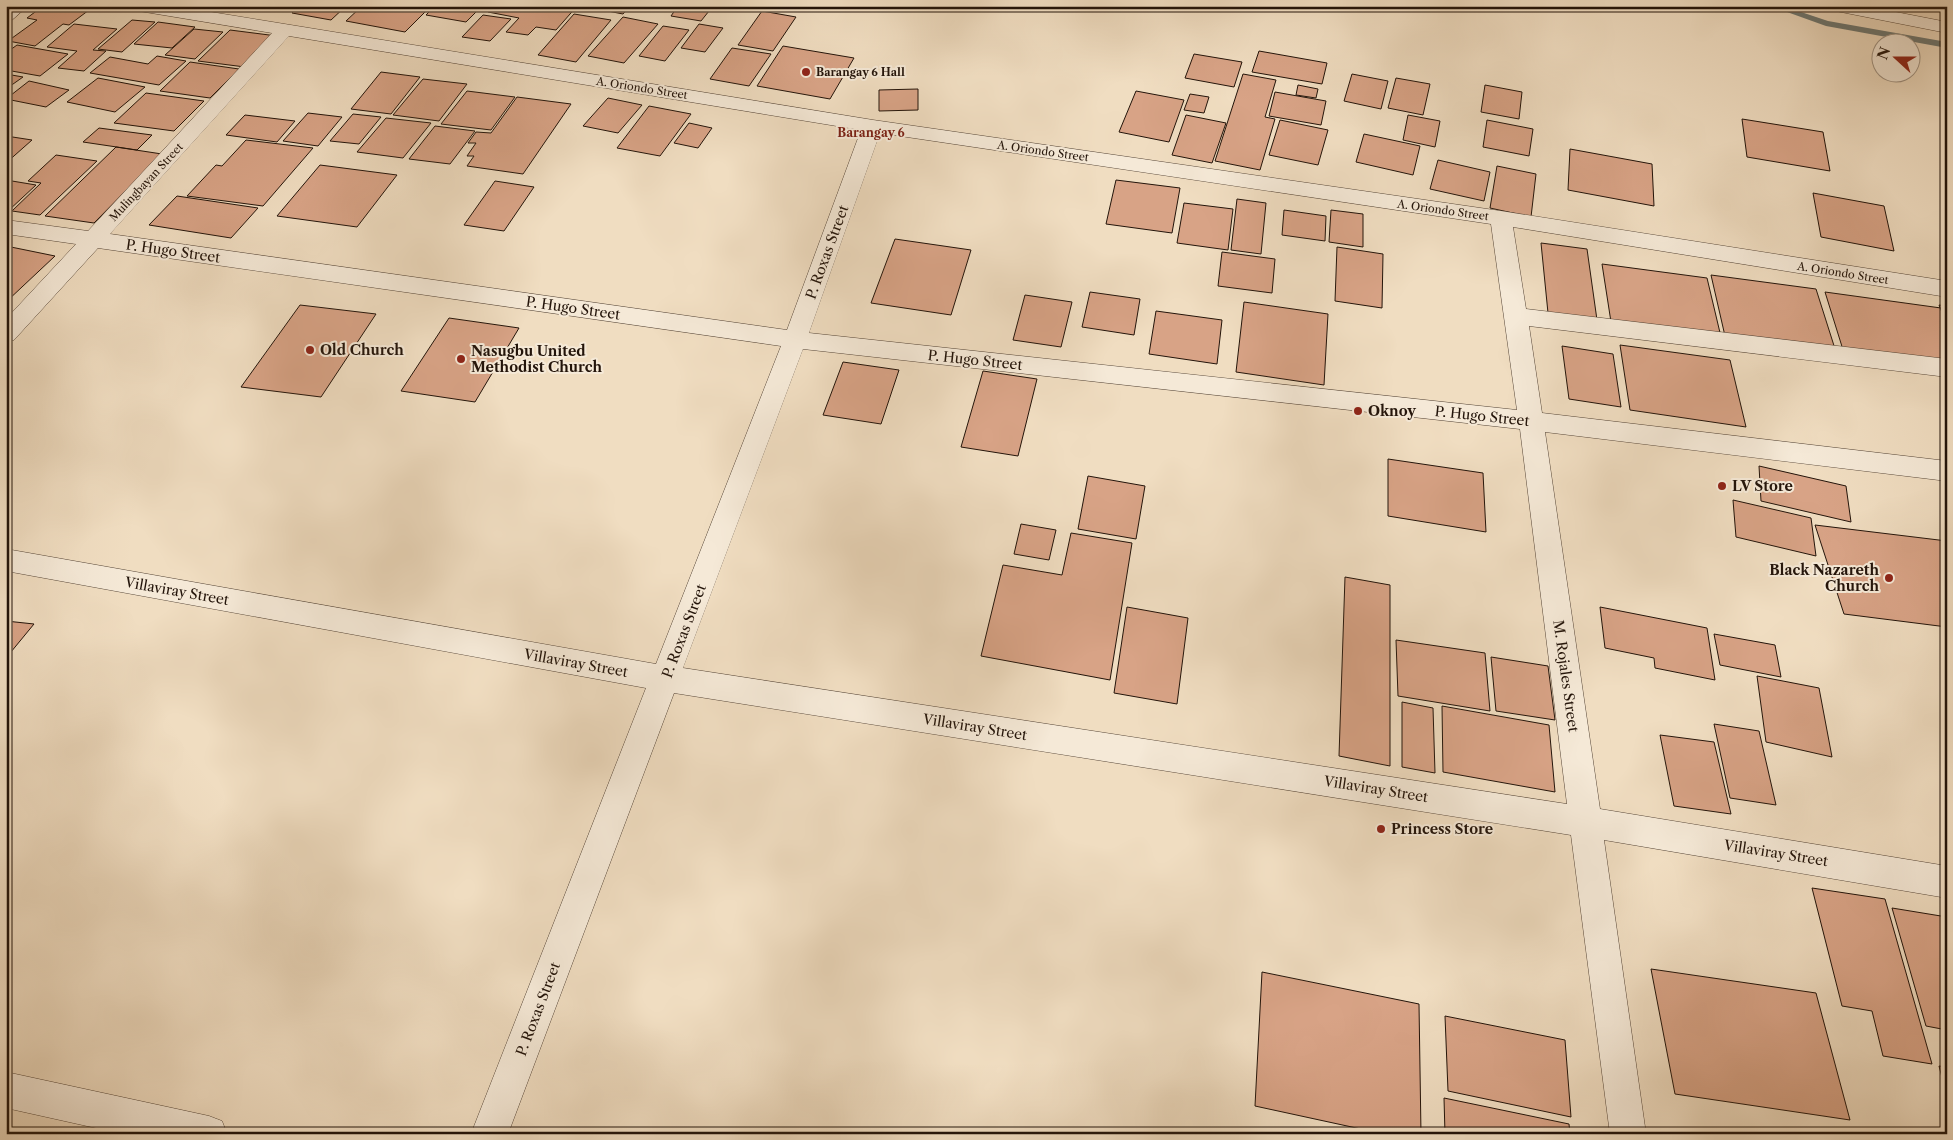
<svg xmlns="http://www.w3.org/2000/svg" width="1953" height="1140" font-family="'Libre Caslon Text',serif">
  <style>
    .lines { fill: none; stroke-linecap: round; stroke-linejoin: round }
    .stream { fill: #6c7874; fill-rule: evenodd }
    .building { fill: #d8a386; stroke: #23140a }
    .street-casing { stroke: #564638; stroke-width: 1 }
    .secondary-casing { stroke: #23140a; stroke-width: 1 }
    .street { fill: #f5e9d7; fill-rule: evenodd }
    .secondary { fill: #f5e9d7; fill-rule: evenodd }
    .poi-dot { fill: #8f2418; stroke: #f5e9d7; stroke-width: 2 }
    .labels { text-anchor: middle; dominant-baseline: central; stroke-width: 4; stroke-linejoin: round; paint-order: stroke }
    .far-poi-label { font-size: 11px; font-weight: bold; fill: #23140a; stroke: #f5e9d7; text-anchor: start }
    .far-street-label { font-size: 11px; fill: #23140a; stroke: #f5e9d7 }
    .far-neighbourhood-label { font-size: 12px; font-weight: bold; fill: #7a1f14; stroke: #f5e9d7 }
    .street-label { font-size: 14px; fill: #23140a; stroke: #f5e9d7 }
    .poi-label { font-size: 14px; font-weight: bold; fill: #23140a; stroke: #f5e9d7; text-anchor: start }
  </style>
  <rect width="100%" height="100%" fill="#f0ddc1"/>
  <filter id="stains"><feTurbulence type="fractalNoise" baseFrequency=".004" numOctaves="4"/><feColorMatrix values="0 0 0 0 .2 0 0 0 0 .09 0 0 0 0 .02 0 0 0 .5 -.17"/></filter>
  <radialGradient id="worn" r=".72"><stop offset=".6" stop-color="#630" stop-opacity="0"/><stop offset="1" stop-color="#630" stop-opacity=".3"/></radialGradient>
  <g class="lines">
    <path class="stream" d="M 1770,6 L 1783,6 L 1828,21 L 1947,42 L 1947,48 L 1826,26 Z"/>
  </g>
  <path class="building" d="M 43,6 L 66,6 L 89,10 L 69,25 L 63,24 L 35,46 L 8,41 L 37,20 L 27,18 Z
    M 264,6 L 293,6 L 288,10 Z
    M 299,6 L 346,6 L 331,20 L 292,13 Z
    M 362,6 L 431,6 L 405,32 L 346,21 Z
    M 435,6 L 482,6 L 466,22 L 426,15 Z
    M 494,6 L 577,6 L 556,30 L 536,27 L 528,35 L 506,32 L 519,18 L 488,12 Z
    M 582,6 L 630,6 L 623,14 Z
    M 678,6 L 713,6 L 701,21 L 671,16 Z
    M 762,11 L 796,17 L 773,51 L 738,45 Z
    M 574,14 L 611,20 L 576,62 L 538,55 Z
    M 483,15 L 511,19 L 490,41 L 462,37 Z
    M 623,17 L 658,24 L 624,63 L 588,56 Z
    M 132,20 L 155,22 L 122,52 L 98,49 Z
    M 158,22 L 195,27 L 172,48 L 134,44 Z
    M 74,24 L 117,29 L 93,50 L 106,51 L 84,71 L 58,68 L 77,51 L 47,47 Z
    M 699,24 L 723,28 L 705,52 L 681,48 Z
    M 663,26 L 689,30 L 665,61 L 639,56 Z
    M 194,29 L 223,32 L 195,59 L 165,55 Z
    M 230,30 L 277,36 L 245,67 L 198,61 Z
    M 17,45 L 68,54 L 40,76 L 6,70 L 6,53 Z
    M 783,46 L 854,58 L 830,99 L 757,86 Z
    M 732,48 L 771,54 L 749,86 L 710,79 Z
    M 1259,51 L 1327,63 L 1322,84 L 1252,72 Z
    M 1194,54 L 1242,62 L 1234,87 L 1185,78 Z
    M 157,56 L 186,61 L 159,85 L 90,73 L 110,57 L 148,64 Z
    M 190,62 L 239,69 L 210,98 L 160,91 Z
    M 381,72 L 420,77 L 391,114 L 351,109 Z
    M 6,74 L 23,77 L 6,89 Z
    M 1243,74 L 1276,80 L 1265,117 L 1275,119 L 1260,170 L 1215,161 Z
    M 1352,74 L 1388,81 L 1381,109 L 1344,101 Z
    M 98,78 L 145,87 L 115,112 L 67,102 Z
    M 1396,78 L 1430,84 L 1423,115 L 1388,108 Z
    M 423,79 L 467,84 L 439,121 L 393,115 Z
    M 29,81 L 69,90 L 46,107 L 6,99 Z
    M 1298,85 L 1318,89 L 1316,98 L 1296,95 Z
    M 1485,85 L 1522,92 L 1519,119 L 1481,112 Z
    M 918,89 L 918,110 L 879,111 L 879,90 Z
    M 467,91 L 515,97 L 491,130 L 441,124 Z
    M 1136,91 L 1184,100 L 1169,142 L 1119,132 Z
    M 1275,92 L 1326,101 L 1321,125 L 1269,116 Z
    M 146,93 L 204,101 L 174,131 L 114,123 Z
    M 1190,94 L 1209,97 L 1204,113 L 1184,110 Z
    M 517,97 L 571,104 L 523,174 L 467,166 L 474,156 L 467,156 L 476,143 L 468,143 L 476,132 L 491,133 Z
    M 608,98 L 642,105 L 618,133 L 583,126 Z
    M 649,106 L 691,114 L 660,156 L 617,148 Z
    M 308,113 L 342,117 L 318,146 L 283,141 Z
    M 353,114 L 381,117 L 359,144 L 330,141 Z
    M 245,115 L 295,121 L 277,142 L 226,135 Z
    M 1186,115 L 1226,123 L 1212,163 L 1172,155 Z
    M 1408,115 L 1440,121 L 1435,147 L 1403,140 Z
    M 386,118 L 431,123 L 403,158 L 357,152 Z
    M 1742,119 L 1823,132 L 1830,171 L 1747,157 Z
    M 1280,120 L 1328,130 L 1318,165 L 1269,155 Z
    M 1487,120 L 1533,129 L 1529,156 L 1483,147 Z
    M 689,123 L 712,128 L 698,148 L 674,143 Z
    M 435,126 L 475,131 L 450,164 L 409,159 Z
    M 99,128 L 152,135 L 137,150 L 83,142 Z
    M 1364,134 L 1420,146 L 1413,175 L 1356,162 Z
    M 6,136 L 32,140 L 6,163 Z
    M 246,140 L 313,148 L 263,206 L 187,196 L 216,165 L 222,166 Z
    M 116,147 L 162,154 L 94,223 L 45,216 Z
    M 1570,149 L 1652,164 L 1654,206 L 1568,190 Z
    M 56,155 L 97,161 L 40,215 L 12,211 L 41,183 L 28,181 Z
    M 1438,160 L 1490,172 L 1484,201 L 1430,189 Z
    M 320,165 L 397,175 L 357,227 L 277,216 Z
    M 1497,166 L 1536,174 L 1531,217 L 1490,208 Z
    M 6,180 L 36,185 L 8,211 L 6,211 Z
    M 1116,180 L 1180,188 L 1172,233 L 1106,224 Z
    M 495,181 L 534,187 L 504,231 L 464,225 Z
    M 1813,193 L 1884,206 L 1894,251 L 1821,237 Z
    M 177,196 L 258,208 L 231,238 L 149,225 Z
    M 1237,199 L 1266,203 L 1261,254 L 1231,250 Z
    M 1184,203 L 1233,209 L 1228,250 L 1177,243 Z
    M 1284,210 L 1326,216 L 1325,241 L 1282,235 Z
    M 1331,210 L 1363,214 L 1363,247 L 1329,242 Z
    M 895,239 L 971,250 L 951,315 L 871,303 Z
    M 1541,243 L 1587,249 L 1597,320 L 1548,313 Z
    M 6,246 L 55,256 L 6,302 Z
    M 1337,247 L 1383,254 L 1382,308 L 1335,301 Z
    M 1222,252 L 1275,259 L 1272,293 L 1218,286 Z
    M 1602,264 L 1707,278 L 1721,337 L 1611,322 Z
    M 1711,275 L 1816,289 L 1836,352 L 1725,336 Z
    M 1090,292 L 1140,299 L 1134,335 L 1082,327 Z
    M 1825,292 L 1941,308 L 1947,322 L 1947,367 L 1844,353 Z
    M 1025,295 L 1072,302 L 1061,347 L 1013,340 Z
    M 1244,302 L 1328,314 L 1324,385 L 1236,372 Z
    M 300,305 L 376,314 L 321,397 L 241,387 Z
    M 1939,305 L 1947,306 L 1947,325 Z
    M 1156,311 L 1222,320 L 1217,364 L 1149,354 Z
    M 449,318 L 519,328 L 475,402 L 401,391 Z
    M 1620,345 L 1730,360 L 1746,427 L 1630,410 Z
    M 1562,346 L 1613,354 L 1621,407 L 1569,399 Z
    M 843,362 L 899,370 L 881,424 L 823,415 Z
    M 983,371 L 1037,379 L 1018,456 L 961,447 Z
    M 1388,459 L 1483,473 L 1486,532 L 1388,516 Z
    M 1759,466 L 1846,486 L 1851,522 L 1761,501 Z
    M 1088,476 L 1145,486 L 1136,539 L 1078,529 Z
    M 1733,500 L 1811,518 L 1816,556 L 1736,537 Z
    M 1021,524 L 1056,530 L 1049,560 L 1014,554 Z
    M 1815,525 L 1947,541 L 1947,627 L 1844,614 Z
    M 1071,533 L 1132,543 L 1110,680 L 981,656 L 1003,565 L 1062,575 Z
    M 1345,577 L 1390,585 L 1390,766 L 1339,756 Z
    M 1127,607 L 1188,618 L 1177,704 L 1114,693 Z
    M 1600,607 L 1707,628 L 1715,680 L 1655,668 L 1654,658 L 1605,648 Z
    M 6,621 L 34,624 L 6,658 Z
    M 1714,634 L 1775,645 L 1781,677 L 1720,665 Z
    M 1396,640 L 1485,653 L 1490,711 L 1398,696 Z
    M 1491,657 L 1548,666 L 1555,720 L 1496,711 Z
    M 1757,676 L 1819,688 L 1832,757 L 1766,742 Z
    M 1402,702 L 1433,708 L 1435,773 L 1402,767 Z
    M 1442,706 L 1549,725 L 1555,792 L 1443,772 Z
    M 1714,724 L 1759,731 L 1776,805 L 1730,798 Z
    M 1660,735 L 1714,742 L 1731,814 L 1674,806 Z
    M 1812,888 L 1885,899 L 1932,1064 L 1883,1056 L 1872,1011 L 1842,1006 Z
    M 1892,908 L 1947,917 L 1947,1030 L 1926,1026 Z
    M 1651,969 L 1816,993 L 1850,1120 L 1675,1094 Z
    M 1262,972 L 1419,1004 L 1421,1134 L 1384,1134 L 1255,1106 Z
    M 1445,1016 L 1565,1040 L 1571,1117 L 1448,1091 Z
    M 1939,1066 L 1947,1067 L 1947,1097 Z
    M 1444,1098 L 1569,1124 L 1570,1134 L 1445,1134 Z"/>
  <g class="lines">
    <g class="street-casing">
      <path id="street" d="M 130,6 L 174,6 L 873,120 L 1501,211 L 1947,281 L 1947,297 L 1513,227 L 1526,309 L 1947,359 L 1947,377 L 1529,326 L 1542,413 L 1947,461 L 1947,481 L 1545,432 L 1600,809 L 1947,866 L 1947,898 L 1604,840 L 1646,1134 L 1610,1134 L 1571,835 L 674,693 L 508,1134 L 471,1134 L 646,688 L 6,571 L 6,549 L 656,664 L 781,346 L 98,248 L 14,340 L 6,342 L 6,319 L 76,244 L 6,234 L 6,220 L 88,231 L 272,33 L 139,11 L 133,10 ZM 289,36 L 861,130 L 787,330 L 110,234 ZM 880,133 L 1491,224 L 1517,410 L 809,333 ZM 803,349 L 1520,429 L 1567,804 L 683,668 Z
        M 1827,6 L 1865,6 L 1947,22 L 1947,33 L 1836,11 L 1830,10 Z
        M 6,1072 L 209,1116 L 222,1121 L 227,1134 L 123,1134 L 6,1108 Z"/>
    </g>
    <g class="secondary-casing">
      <path id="secondary" d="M 28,6 L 12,20 L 6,21 L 7,6 Z"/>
    </g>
    <use href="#street" class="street"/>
    <use href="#secondary" class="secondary"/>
  </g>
  <g class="poi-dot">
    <circle cx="806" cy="72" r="5"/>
    <circle cx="310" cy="350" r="5"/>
    <circle cx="461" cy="359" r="5"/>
    <circle cx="1358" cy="411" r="5"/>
    <circle cx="1722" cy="486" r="5"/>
    <circle cx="1889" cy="578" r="5"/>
    <circle cx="1381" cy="829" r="5"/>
  </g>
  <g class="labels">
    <g class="far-poi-label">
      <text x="816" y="72">Barangay 6 Hall</text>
    </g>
    <g class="far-street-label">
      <text transform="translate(642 88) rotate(9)">A. Oriondo Street</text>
      <text transform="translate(1043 151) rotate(8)">A. Oriondo Street</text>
      <text transform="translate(146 182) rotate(-47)">Mulingbayan Street</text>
      <text transform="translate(1443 210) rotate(8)">A. Oriondo Street</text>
      <text transform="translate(1843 273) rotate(9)">A. Oriondo Street</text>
    </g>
    <g class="far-neighbourhood-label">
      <text x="871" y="132">Barangay 6</text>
    </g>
    <g class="street-label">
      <text transform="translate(173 251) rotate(8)">P. Hugo Street</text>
      <text transform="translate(827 252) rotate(-70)">P. Roxas Street</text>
      <text transform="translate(573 308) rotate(8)">P. Hugo Street</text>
      <text transform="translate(975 360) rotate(6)">P. Hugo Street</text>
      <text transform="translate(1482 416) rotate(6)">P. Hugo Street</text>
      <text transform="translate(177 591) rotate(10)">Villaviray Street</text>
      <text transform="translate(684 631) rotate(-69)">P. Roxas Street</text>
      <text transform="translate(576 663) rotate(10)">Villaviray Street</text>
      <text transform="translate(1566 676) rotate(82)">M. Rojales Street</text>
      <text transform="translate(975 727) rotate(9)">Villaviray Street</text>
      <text transform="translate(1376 789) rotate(9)">Villaviray Street</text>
      <text transform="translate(1776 853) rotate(9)">Villaviray Street</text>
      <text transform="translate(538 1009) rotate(-69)">P. Roxas Street</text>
    </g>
    <g class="poi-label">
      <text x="320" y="350">Old Church</text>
      <text x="471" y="351">Nasugbu United<tspan x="471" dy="16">Methodist Church</tspan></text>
      <text x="1368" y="411">Oknoy</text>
      <text x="1732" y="486">LV Store</text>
      <text x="1879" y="570" text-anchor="end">Black Nazareth<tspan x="1879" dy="16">Church</tspan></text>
      <text x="1391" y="829">Princess Store</text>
    </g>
  </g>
  <rect width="1953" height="1140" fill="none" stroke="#f0ddc1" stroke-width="25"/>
  <rect x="8" y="8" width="1938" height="1125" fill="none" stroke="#23140a" stroke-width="2.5"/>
  <rect x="12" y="12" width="1928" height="1115" fill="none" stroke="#23140a"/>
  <g transform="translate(1896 58) rotate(291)"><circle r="24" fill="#f5e9d7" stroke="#a19485"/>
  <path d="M0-4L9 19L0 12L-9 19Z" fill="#8f2418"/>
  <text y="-8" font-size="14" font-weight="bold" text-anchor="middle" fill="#23140a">N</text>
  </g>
  <rect width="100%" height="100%" filter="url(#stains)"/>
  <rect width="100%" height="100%" fill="url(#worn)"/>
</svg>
